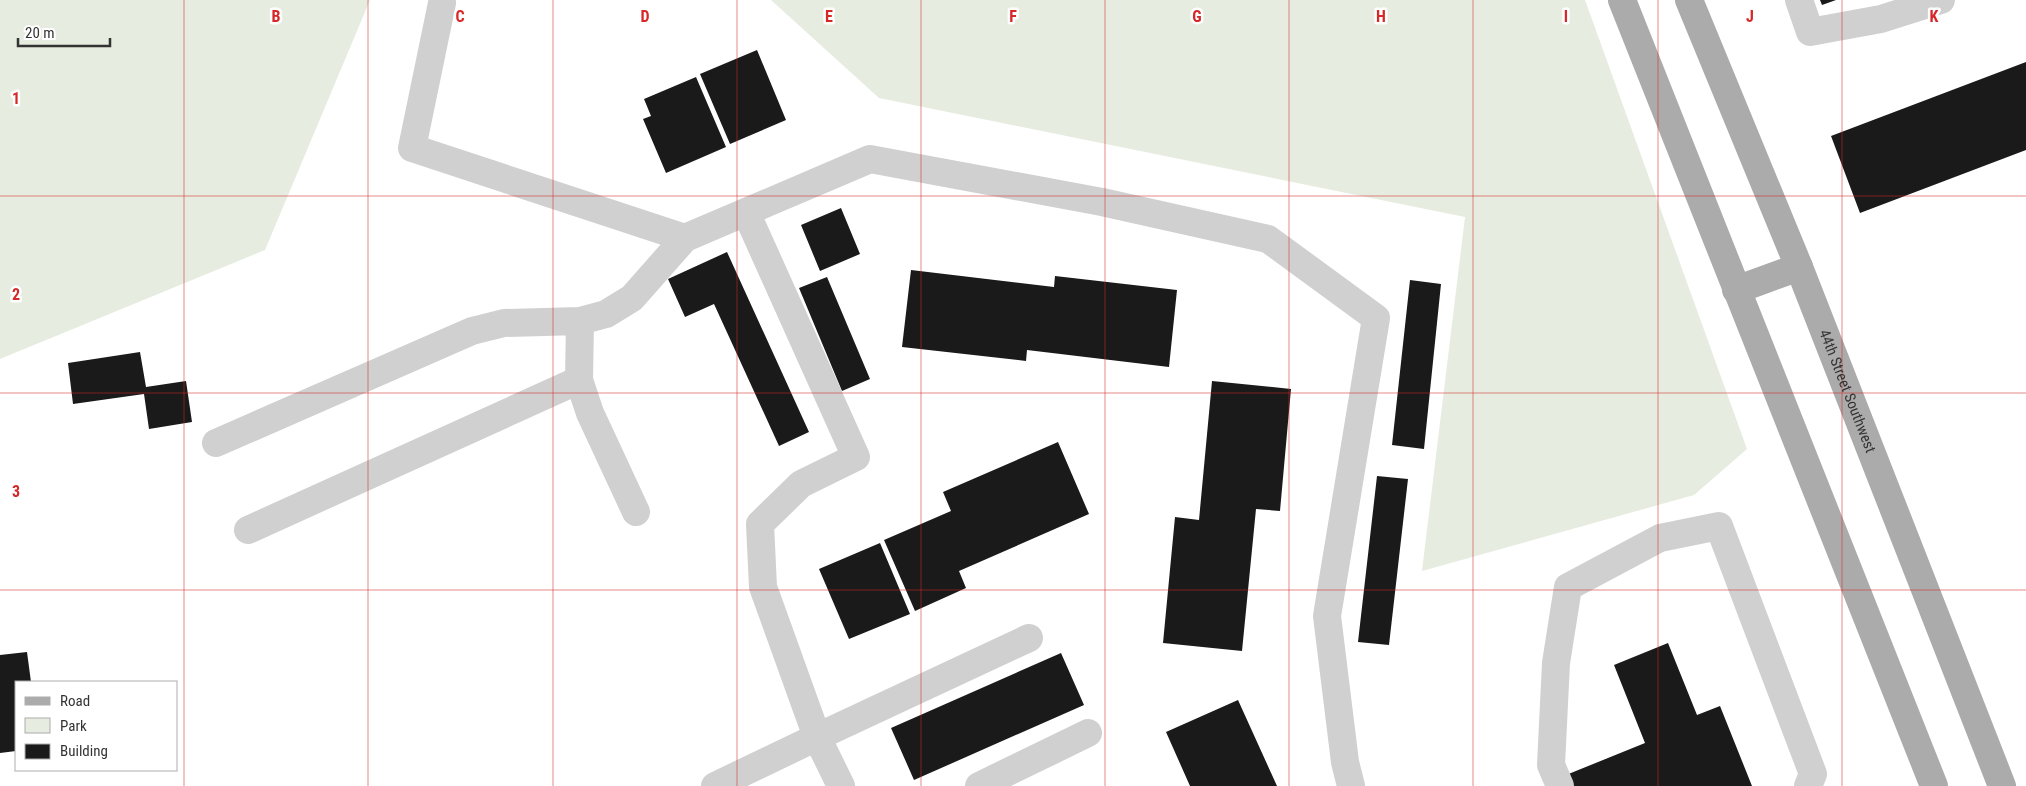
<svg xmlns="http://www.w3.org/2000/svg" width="2026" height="786" font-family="'Roboto Condensed',sans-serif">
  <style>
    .green { fill: #e6ecdf }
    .building { fill: #1a1a1a }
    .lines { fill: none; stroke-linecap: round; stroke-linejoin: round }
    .minor { stroke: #d0d0d0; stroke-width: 28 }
    .major { stroke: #ababab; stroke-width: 28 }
    .grid { fill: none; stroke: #d62828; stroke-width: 1; stroke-opacity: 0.55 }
    .labels { text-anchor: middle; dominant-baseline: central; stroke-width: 5; stroke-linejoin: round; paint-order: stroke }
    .street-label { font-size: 15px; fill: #333; stroke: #fff }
    .grid-label { font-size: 16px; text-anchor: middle; font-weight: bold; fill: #d62828; stroke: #fff; stroke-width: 5; stroke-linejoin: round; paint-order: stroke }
  </style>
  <rect width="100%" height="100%" fill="#fff"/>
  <path class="green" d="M 0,0 L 370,0 L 265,250 L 0,359 Z
    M 771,0 L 1585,0 L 1747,449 L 1694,495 L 1422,571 L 1465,217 L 879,98 Z"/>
  <path class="building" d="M 1820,0 L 1836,0 L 1822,5 Z
    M 757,50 L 786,120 L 730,144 L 700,74 Z
    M 2026,62 L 2026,150 L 1860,213 L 1831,136 Z
    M 696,77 L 726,147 L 666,173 L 643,119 L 651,116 L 644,99 Z
    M 841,208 L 860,254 L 820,271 L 801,225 Z
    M 727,252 L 809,432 L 779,446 L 714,304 L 685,317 L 668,279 Z
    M 911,270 L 1054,287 L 1055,276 L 1177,290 L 1169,367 L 1027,350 L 1026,361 L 902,347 Z
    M 827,277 L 870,379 L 842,391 L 799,288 Z
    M 1410,280 L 1441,284 L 1424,449 L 1392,445 Z
    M 140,352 L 146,387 L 186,381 L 192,422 L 149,429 L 144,394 L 73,404 L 68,363 Z
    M 1212,381 L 1291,389 L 1280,511 L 1256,509 L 1242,651 L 1163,643 L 1175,517 L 1199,520 Z
    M 1058,442 L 1089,514 L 959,571 L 966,588 L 915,611 L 884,540 L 951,511 L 943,492 Z
    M 1377,476 L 1408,479 L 1389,645 L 1358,642 Z
    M 880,543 L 910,614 L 849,639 L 819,569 Z
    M 1668,643 L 1697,715 L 1720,706 L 1752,786 L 1571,786 L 1566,775 L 1645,743 L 1614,665 Z
    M 27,652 L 31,682 L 16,682 L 16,751 L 0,753 L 0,655 Z
    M 1061,653 L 1084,705 L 914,780 L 891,728 Z
    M 1238,700 L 1277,786 L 1190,786 L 1166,732 Z"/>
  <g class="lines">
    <path class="minor" d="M 1799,0 L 1810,32 L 1881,19 L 1941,0
      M 442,3 L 412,148 L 685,238
      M 746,212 L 856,457 L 801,484 L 760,524 L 763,587 L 817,737 L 841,786
      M 580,321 L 579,380 L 590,413 L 636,512
      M 216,443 L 472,331 L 504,323 L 580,321 L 606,314 L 632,298 L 685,238 L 870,159 L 1102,202 L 1268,239 L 1376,318 L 1327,616 L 1345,762 L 1351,786
      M 248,530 L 579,380
      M 715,786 L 817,737 L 1029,638
      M 979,786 L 1088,733
      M 1560,786 L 1551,765 L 1556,663 L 1568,587 L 1660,538 L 1719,526 L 1813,774 L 1808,786"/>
    <g class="major">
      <path d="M 1622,0 L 1934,786"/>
      <path id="s1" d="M 1689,0 L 1799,267 L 2002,786"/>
      <path d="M 1736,290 L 1799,267"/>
    </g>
  </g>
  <path class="grid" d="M 184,0 L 184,786M 368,0 L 368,786M 553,0 L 553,786M 737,0 L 737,786M 921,0 L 921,786M 1105,0 L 1105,786M 1289,0 L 1289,786M 1473,0 L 1473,786M 1658,0 L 1658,786M 1842,0 L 1842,786M 0,196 L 2026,196M 0,393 L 2026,393M 0,590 L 2026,590"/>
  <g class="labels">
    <g class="street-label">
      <text stroke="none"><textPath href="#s1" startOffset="422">44th Street Southwest</textPath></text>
    </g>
  </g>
  <g class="grid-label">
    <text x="276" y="22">B</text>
    <text x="460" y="22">C</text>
    <text x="645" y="22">D</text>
    <text x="829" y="22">E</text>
    <text x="1013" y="22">F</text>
    <text x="1197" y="22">G</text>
    <text x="1381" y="22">H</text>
    <text x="1566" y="22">I</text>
    <text x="1750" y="22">J</text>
    <text x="1934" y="22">K</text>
    <text x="16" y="104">1</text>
    <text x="16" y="300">2</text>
    <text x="16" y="497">3</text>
  </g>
  <rect x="15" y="681" width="162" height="90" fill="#ffffff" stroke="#adadad"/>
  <rect x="25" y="697" width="25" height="8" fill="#ababab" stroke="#adadad"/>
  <text x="60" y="706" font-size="15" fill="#333333">Road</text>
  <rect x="25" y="718" width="25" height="15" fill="#e6ecdf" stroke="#adadad"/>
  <text x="60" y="731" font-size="15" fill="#333333">Park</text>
  <rect x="25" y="744" width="25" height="15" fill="#1a1a1a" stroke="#adadad"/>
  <text x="60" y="756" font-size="15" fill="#333333">Building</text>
  <path d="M18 38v8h92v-8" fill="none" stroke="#333333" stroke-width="2.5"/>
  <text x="25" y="38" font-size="15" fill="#333333" stroke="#ffffff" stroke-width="4" paint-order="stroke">20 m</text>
</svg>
